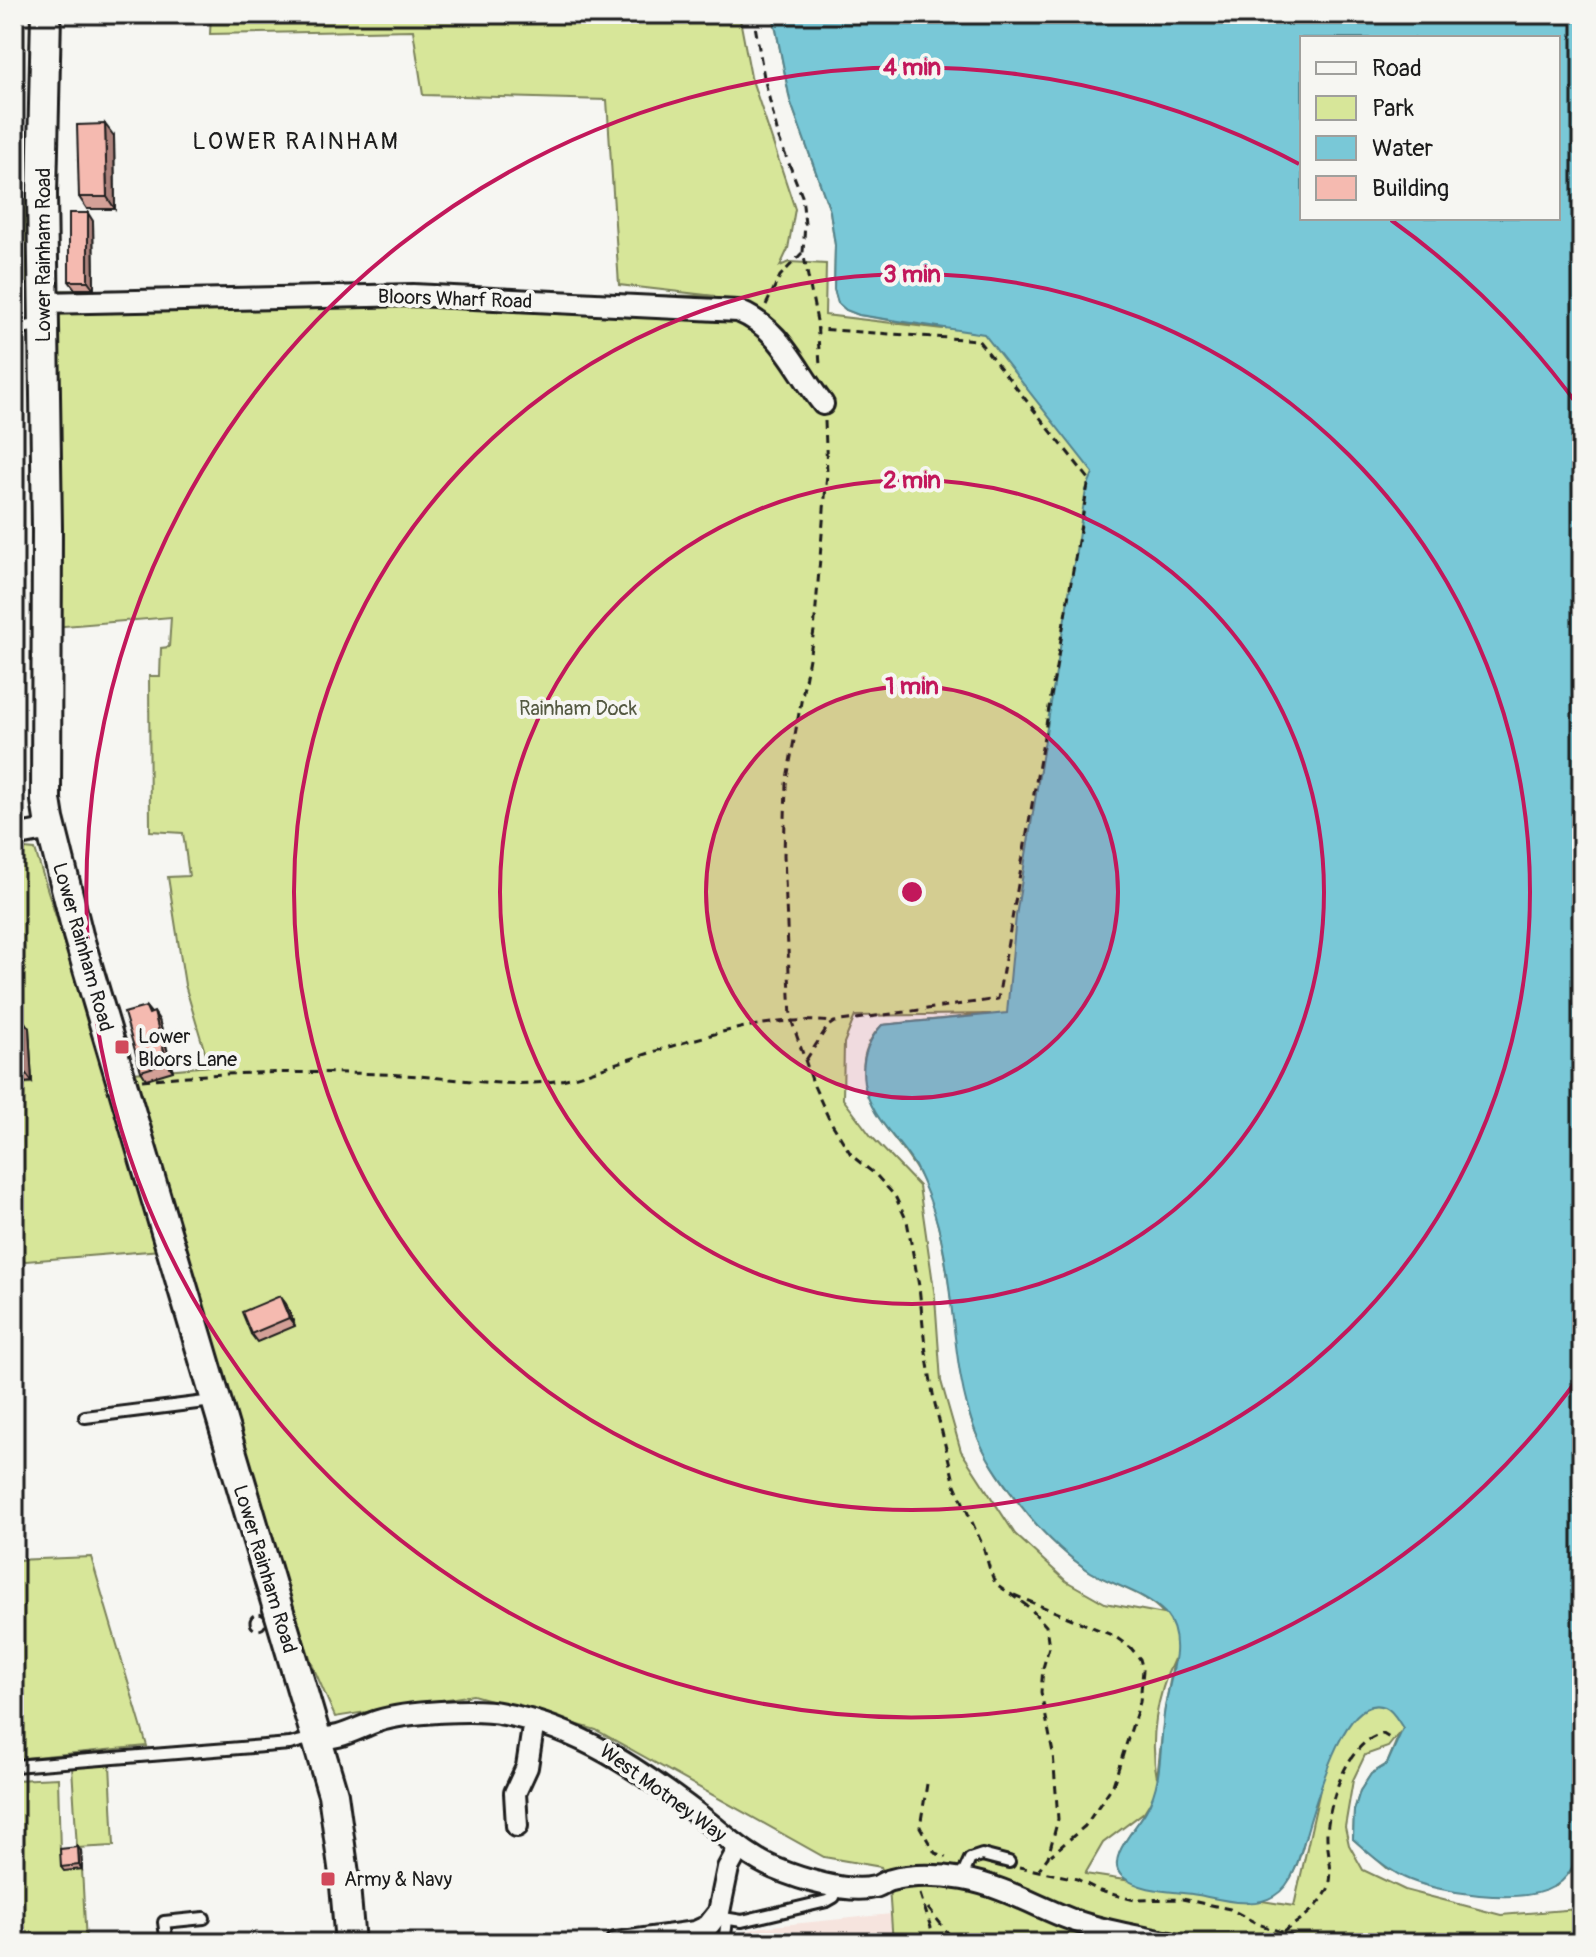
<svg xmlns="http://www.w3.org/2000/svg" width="1596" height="1957" font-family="Pangolin,sans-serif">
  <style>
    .built { fill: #f6e4de }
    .green { fill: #d7e699; stroke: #7a815a; stroke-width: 2; fill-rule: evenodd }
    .water { fill: #79c8d7; stroke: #54838c; stroke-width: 2; fill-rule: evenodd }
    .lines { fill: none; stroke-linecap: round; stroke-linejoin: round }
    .lane-casing { stroke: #1c1c1c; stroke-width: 16 }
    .street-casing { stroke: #1c1c1c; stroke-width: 26 }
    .secondary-casing { stroke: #1c1c1c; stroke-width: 34 }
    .path { stroke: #1c1c1c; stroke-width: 3; stroke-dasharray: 8 6; stroke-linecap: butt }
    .lane { stroke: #f6f6f2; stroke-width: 10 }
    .street { stroke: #f6f6f2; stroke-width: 20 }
    .secondary { stroke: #f6f6f2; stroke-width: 28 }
    .wall { fill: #d3a097; stroke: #1c1c1c; stroke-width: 2 }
    .shaded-wall { fill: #ac827b; stroke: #1c1c1c; stroke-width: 2 }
    .building { fill: #f5bab0; stroke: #1c1c1c; stroke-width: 2 }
    .ring { fill: none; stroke: #c2185b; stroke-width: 4 }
    .poi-dot { fill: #d1495b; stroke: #f6f6f2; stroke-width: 3 }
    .labels { text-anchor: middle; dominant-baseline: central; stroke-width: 8; stroke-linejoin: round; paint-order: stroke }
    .street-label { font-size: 20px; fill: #1c1c1c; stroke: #f6f6f2 }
    .park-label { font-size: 20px; fill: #545942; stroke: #f6f6f2 }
    .poi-label { font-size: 20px; fill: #1c1c1c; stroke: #f6f6f2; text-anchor: start }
    .quarter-label { font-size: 24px; letter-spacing: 2px; fill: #1c1c1c; stroke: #f6f6f2 }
    .centre { fill: #c2185b; stroke: #f6f6f2; stroke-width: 4 }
    .ring-label { font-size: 24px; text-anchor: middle; font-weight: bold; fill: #c2185b; stroke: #f6f6f2; stroke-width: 8; stroke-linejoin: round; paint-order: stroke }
  </style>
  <rect width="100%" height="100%" fill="#f6f6f2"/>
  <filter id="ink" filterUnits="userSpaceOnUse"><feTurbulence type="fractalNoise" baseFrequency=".0125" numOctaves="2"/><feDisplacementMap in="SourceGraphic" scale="16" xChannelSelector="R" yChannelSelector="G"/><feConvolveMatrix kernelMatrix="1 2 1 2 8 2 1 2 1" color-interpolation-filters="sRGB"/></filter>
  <g filter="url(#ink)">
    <path class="built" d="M 891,1914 L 893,1943 L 716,1943 L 742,1936 L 746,1931 L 762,1927 Z"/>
    <path class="green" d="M 211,14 L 739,14 L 751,77 L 795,209 L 788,249 L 780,266 L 789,262 L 826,264 L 825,315 L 943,329 L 859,315 L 846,310 L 838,303 L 834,289 L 835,245 L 830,211 L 790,100 L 773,14 L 1582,14 L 1582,1835 L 1571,1871 L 1556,1886 L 1512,1895 L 1473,1893 L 1425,1885 L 1388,1869 L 1353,1839 L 1354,1811 L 1360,1791 L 1371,1774 L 1387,1764 L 1400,1732 L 1388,1747 L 1365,1755 L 1353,1780 L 1345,1827 L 1349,1845 L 1363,1870 L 1405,1890 L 1501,1915 L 1578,1909 L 1582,1914 L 1582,1943 L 893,1943 L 889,1887 L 881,1867 L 824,1857 L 596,1730 L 473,1695 L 335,1717 L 314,1669 L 268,1538 L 151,1155 L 134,1073 L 209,1066 L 185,985 L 168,877 L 189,876 L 183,833 L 150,831 L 149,676 L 160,676 L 161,648 L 169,647 L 171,617 L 53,627 L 47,290 L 715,296 L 619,285 L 607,100 L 423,95 L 413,30 L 210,34 ZM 1302,38 L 1558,38 L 1558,218 L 1302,218 ZM 991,1014 L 882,1025 C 867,1040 861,1058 864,1080 C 868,1113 895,1136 912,1163 C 920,1174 926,1189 931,1201 C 947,1250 951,1305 959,1356 C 963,1382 966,1409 976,1433 C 986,1458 1001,1480 1017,1501 C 1037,1527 1063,1554 1091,1572 C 1114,1586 1147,1593 1164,1614 L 1105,1603 L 1066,1581 L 1015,1534 L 961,1451 L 941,1381 L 935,1297 L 919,1186 L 871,1136 L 843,1099 L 844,1043 L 855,1016 ZM 1174,1659 L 1165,1708 L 1157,1778 C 1149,1739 1157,1695 1174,1659 ZM 1321,1785 L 1294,1906 L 1262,1901 C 1309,1884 1301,1823 1321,1785 ZM 1149,1804 C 1140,1829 1102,1855 1125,1880 L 1085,1874 L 1103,1843 L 1144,1812 Z
      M 14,173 L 27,174 L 27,285 L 14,285 Z
      M 14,848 L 35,850 L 161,1250 L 14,1262 L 14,1084 L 32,1083 L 14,1029 Z
      M 91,1557 L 147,1746 L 14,1759 L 14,1560 Z
      M 110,1764 L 114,1846 L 77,1848 L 72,1767 Z
      M 58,1778 L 60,1852 L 64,1870 L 82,1869 L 86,1943 L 14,1943 L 14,1780 Z"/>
    <path class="water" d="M 773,14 L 1582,14 L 1582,1826 C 1580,1847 1576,1874 1555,1886 C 1522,1906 1436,1893 1403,1877 C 1384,1867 1369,1853 1353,1839 L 1354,1811 L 1360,1791 L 1371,1774 L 1387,1764 L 1403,1728 C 1398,1721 1393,1710 1385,1707 C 1337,1688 1307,1842 1295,1869 C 1291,1879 1284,1890 1274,1896 C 1253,1909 1220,1899 1198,1895 C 1175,1891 1141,1892 1123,1877 C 1103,1861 1137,1827 1146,1811 C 1164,1780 1159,1742 1165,1708 C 1168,1689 1174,1671 1176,1653 C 1177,1638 1174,1624 1165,1613 C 1146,1593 1115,1586 1091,1572 C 1063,1554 1036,1526 1016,1499 C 1000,1478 985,1457 976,1433 C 947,1360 958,1272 929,1198 C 925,1188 920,1176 915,1166 C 898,1138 870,1117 864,1083 C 861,1060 867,1041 882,1025 L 1007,1013 L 1016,916 L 1086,490 L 1093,473 L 984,334 L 859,315 L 846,310 L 838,303 L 834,289 L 835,245 L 830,211 L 790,100 ZM 1302,38 L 1558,38 L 1558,218 L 1302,218 Z"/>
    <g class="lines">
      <g class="lane-casing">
        <path id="lane" d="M 16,329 L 42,324
          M 85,1417 L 213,1401
          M 14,1766 L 290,1744 L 313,1738
          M 961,1879 L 970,1859 L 982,1855 L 1009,1862
          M 717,1917 L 742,1921 L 827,1901 L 834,1897 L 837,1886
          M 167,1943 L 164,1922 L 204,1918
          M 724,1943 L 727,1920"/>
      </g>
      <g class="street-casing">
        <path id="street" d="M 43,303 L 413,295 L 738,311 C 782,329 795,369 823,404
          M 14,836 L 51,829
          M 315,1737 C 339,1741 356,1728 378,1721 C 405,1712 477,1708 504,1714 C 579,1728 641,1771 700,1816 C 725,1835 746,1856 774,1868 C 800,1879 848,1894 875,1887 C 880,1886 885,1881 891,1880 C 912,1874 941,1875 963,1879 C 1002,1886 1034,1905 1070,1919 C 1102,1931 1137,1936 1170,1943
          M 517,1826 L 515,1793 L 527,1767 L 534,1721
          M 616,1943 L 695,1932 L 708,1926 L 719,1912 L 728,1868 L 739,1848"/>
      </g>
      <g class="secondary-casing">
        <path id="secondary" d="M 46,14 L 42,194 L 47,528 L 46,800 L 49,819 L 78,935 L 333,1794 L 344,1874 L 350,1943"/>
      </g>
      <path class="path" d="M 753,14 L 764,77 L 779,139 L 802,196 L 805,224 L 803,252 L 817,321 L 820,365
        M 14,166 L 23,166
        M 766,305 L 780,276 L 802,253
        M 825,421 L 827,473 L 814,631 L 786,784 L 784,855 L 791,1019 L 814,1086 L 829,1119 L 852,1156 L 876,1175 L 895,1196 L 907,1221 L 919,1286 L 925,1346 L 934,1400 L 955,1485 L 983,1546 L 990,1570 L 995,1583 L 1030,1608 L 1046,1626 L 1049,1647 L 1043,1668 L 1041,1692 L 1053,1753 L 1058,1819 L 1048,1857 L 1039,1869
        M 806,1060 L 828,1026 L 834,1022 L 998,999 L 1089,479 L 978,340 L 818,329
        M 142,1080 C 230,1071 316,1071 404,1075 C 454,1078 505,1088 555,1081 C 575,1078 595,1070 614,1064 C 685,1043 758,1014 833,1022
        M 1014,1595 L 1114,1636 L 1131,1648 L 1140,1659 L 1143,1670 L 1140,1702 L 1113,1785 L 1085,1826 L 1051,1855
        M250 1622a8 8 0 1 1 16 0a8 8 0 1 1-16 0Z
        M 927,1784 L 920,1827 L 935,1853 L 946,1857
        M 1019,1867 L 1077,1879 L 1100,1891 L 1134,1900 L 1182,1899 L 1230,1909 L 1258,1924 L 1296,1937 L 1322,1941 L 1349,1941 L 1389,1934 L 1449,1943
        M 920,1894 L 936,1943
        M 928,1908 L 956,1943
        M 1283,1932 C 1299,1921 1320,1907 1328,1889 C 1335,1871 1326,1850 1327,1832 C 1330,1800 1347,1741 1383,1734 L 1391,1739"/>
      <use href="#lane" class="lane"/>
      <use href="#street" class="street"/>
      <use href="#secondary" class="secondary"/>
    </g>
    <path class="wall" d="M 114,136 L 115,209 L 87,209 L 79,197 Z
      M 93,221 L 94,289 L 75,289 L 69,281 Z
      M 146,1007 L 151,1013 L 159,1020 L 173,1071 L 146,1079 L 141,1071 Z
      M 14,1012 L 29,1028 L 32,1082 L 14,1084 Z
      M 280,1296 L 286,1304 L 295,1326 L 257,1342 L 251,1334 Z
      M 81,1851 L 82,1869 L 64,1871 L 61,1867 Z"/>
    <path class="shaded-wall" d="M 105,124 L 114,136 L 115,209 L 107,197 Z
      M 88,213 L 93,221 L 94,289 L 88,281 Z
      M 18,1012 L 29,1028 L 32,1082 L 21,1067 Z
      M 154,1012 L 159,1020 L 173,1071 L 167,1063 Z
      M 280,1296 L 286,1304 L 295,1326 L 289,1318 Z
      M 78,1847 L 81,1851 L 82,1869 L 79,1865 Z"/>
    <path class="building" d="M 105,124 L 107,197 L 79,197 L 77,125 Z
      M 69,213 L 88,213 L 88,281 L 69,281 Z
      M 146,1007 L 149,1014 L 154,1012 L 167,1063 L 141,1071 L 124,1013 Z
      M 14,1012 L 18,1012 L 21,1067 L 14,1067 Z
      M 280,1296 L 289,1318 L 251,1334 L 242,1312 Z
      M 78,1847 L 79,1865 L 61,1867 L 60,1849 Z"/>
  </g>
  <circle cx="912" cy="892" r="206" fill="#c2185b" fill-opacity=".12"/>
  <g class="ring">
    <circle cx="912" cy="892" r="206"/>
    <circle cx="912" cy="892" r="412"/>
    <circle cx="912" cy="892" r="618"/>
    <path d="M1579 1377A825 825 0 1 1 1299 164M1391 220A825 825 0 0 1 1579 407"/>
  </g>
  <g class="poi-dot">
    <rect x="114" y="1039" width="16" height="16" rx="4"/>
    <rect x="320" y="1871" width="16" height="16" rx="4"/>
  </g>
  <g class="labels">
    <g class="street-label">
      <text transform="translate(43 255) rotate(-90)">Lower Rainham Road</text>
      <text transform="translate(455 299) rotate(2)">Bloors Wharf Road</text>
      <text transform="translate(83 947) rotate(74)">Lower Rainham Road</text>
      <text transform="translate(265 1569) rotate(73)">Lower Rainham Road</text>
      <text transform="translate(663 1793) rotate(36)">West Motney Way</text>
    </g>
    <g class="park-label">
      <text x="578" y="708">Rainham Dock</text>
    </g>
    <g class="poi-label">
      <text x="138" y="1036">Lower<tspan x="138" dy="23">Bloors Lane</tspan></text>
      <text x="344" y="1879">Army &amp; Navy</text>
    </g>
    <g class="quarter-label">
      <text x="296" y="141">LOWER RAINHAM</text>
    </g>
  </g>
  <circle cx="912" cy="892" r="12" class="centre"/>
  <g class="ring-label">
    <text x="912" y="75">4 min</text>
    <text x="912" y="282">3 min</text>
    <text x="912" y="488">2 min</text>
    <text x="912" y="694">1 min</text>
  </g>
  <rect width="1596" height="1957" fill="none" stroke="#f6f6f2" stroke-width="48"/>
  <rect x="24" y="24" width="1548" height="1909" fill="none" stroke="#1c1c1c" stroke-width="3" filter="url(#ink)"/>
  <rect x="1300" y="36" width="260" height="184" fill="#f6f6f2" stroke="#9f9f9c" stroke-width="2"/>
  <rect x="1316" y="62" width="40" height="12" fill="#f6f6f2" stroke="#9f9f9c" stroke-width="2"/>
  <text x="1372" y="76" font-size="24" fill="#1c1c1c">Road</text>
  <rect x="1316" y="96" width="40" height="24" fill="#d7e699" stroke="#9f9f9c" stroke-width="2"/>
  <text x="1372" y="116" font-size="24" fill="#1c1c1c">Park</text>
  <rect x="1316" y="136" width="40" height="24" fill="#79c8d7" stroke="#9f9f9c" stroke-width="2"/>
  <text x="1372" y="156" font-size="24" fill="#1c1c1c">Water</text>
  <rect x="1316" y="176" width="40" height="24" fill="#f5bab0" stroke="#9f9f9c" stroke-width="2"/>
  <text x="1372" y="196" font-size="24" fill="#1c1c1c">Building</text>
</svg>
